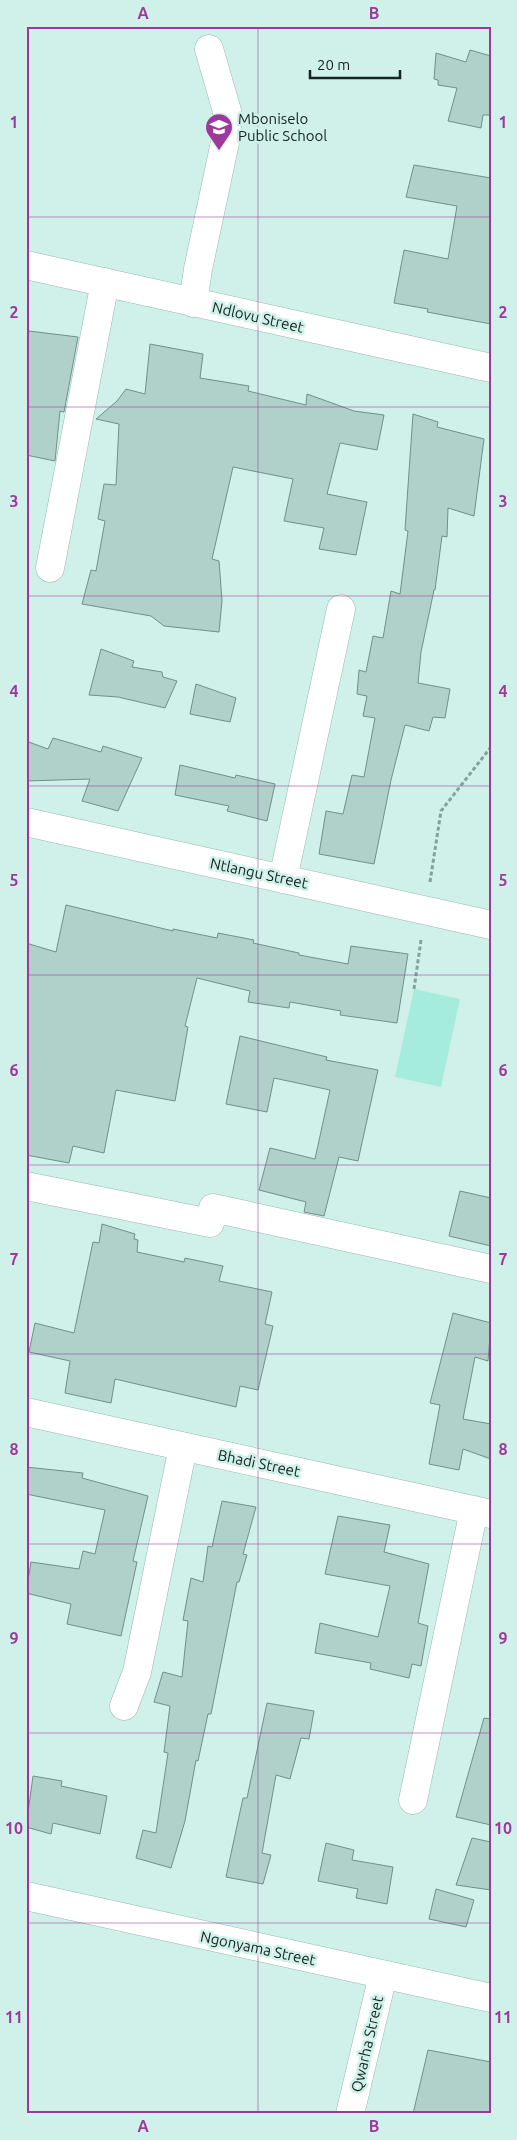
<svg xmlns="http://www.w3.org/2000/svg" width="517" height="2140" font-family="Ubuntu,sans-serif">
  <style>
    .green { fill: #a6ecdc }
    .building { fill: #afd1c9; stroke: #709089 }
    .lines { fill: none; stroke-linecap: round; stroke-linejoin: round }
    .minor-casing { stroke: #97b7b0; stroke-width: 29 }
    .path { stroke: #86a09a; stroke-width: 3; stroke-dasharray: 4 2.5; stroke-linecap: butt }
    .minor { stroke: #fff; stroke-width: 28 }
    .grid { fill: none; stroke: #9f389b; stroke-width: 1; stroke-opacity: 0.55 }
    .labels { text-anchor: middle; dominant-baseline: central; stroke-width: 5; stroke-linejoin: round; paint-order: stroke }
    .poi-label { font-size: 15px; fill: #162320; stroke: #cff1e9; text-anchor: start }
    .street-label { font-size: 15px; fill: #162320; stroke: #cff1e9 }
    .neatline { fill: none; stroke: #9f389b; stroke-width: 2 }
    .grid-label { font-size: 16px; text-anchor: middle; font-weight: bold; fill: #9f389b }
  </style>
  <rect width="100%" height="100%" fill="#cff1e9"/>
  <path class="green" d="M 414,989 L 460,999 L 441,1087 L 395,1077 Z"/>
  <path class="building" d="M 470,50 L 491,56 L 491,115 L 483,115 L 481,128 L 448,121 L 457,88 L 438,85 L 438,80 L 434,79 L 436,53 L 466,62 Z
    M 414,165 L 491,178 L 491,324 L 427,312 L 428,309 L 394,303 L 404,250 L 448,259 L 457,206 L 406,197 Z
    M 29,331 L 78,337 L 64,412 L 60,411 L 55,461 L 26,455 L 26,346 Z
    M 150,344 L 203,354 L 200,378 L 249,386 L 248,391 L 306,405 L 307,394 L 354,411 L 384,415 L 377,450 L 340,443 L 327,494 L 367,502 L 356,555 L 319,549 L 324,528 L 284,521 L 293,479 L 233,467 L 212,559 L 219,561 L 222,601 L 219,632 L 164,626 L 151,616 L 82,604 L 91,570 L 96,571 L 105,521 L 98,519 L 104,484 L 116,485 L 119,424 L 96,419 L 117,401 L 126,389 L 145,394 Z
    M 413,414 L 438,422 L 437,427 L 484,439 L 474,516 L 448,508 L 447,537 L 442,536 L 435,590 L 434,590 L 421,652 L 418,683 L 450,689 L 445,718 L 433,717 L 429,731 L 405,725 L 391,780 L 374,864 L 319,854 L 326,811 L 343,814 L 352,775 L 364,777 L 375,718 L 363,716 L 367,696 L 357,694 L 359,670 L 366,672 L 373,636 L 383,638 L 391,591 L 400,594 L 408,531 L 405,530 Z
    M 101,649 L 134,661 L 132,667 L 162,672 L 163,677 L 177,681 L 165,708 L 118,697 L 89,695 Z
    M 196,684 L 236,698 L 230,722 L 190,714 Z
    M 53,738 L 101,752 L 103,746 L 142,758 L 118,811 L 82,801 L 90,779 L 26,781 L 26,741 L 48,749 Z
    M 180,765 L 235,778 L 236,775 L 275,784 L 267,821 L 227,811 L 229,806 L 175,795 Z
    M 66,905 L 173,931 L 173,929 L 217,938 L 218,933 L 254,940 L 253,943 L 299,953 L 299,955 L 348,964 L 351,946 L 408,954 L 397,1023 L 340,1015 L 341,1011 L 290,1002 L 289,1008 L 248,1002 L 250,991 L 197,978 L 185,1026 L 188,1027 L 175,1101 L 116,1090 L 104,1153 L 73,1146 L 69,1163 L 26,1155 L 26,943 L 56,952 Z
    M 240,1036 L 327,1057 L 326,1060 L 378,1070 L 358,1161 L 339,1157 L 324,1216 L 304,1212 L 306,1202 L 259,1190 L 270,1148 L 315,1159 L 330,1090 L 274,1078 L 267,1112 L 226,1104 Z
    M 460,1191 L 491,1198 L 491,1246 L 449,1236 Z
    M 102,1224 L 135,1234 L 134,1239 L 138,1240 L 137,1252 L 184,1262 L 185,1258 L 223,1266 L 219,1281 L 272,1292 L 265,1324 L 273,1326 L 258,1390 L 240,1386 L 236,1407 L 115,1379 L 111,1403 L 65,1393 L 70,1361 L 29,1352 L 35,1323 L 74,1333 L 93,1242 L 99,1243 Z
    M 453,1313 L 491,1323 L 488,1361 L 475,1357 L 463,1419 L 491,1424 L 491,1459 L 463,1449 L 459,1470 L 429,1464 L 440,1405 L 430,1403 Z
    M 26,1467 L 83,1473 L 82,1478 L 148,1496 L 133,1561 L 137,1562 L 121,1636 L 67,1624 L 71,1604 L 26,1593 L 31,1562 L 79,1569 L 83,1551 L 95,1554 L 105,1510 L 26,1494 Z
    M 222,1501 L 256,1507 L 243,1554 L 247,1555 L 239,1582 L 237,1582 L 211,1714 L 208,1714 L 198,1761 L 196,1760 L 185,1821 L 171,1868 L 136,1858 L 143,1830 L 156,1833 L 168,1753 L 164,1752 L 170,1706 L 154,1702 L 163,1672 L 182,1677 L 188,1621 L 183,1620 L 191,1578 L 203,1582 L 208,1546 L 212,1547 Z
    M 338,1516 L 390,1525 L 384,1552 L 429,1564 L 418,1623 L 428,1626 L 421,1666 L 412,1664 L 409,1678 L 370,1669 L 371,1663 L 315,1653 L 320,1623 L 378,1637 L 390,1586 L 325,1574 Z
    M 267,1703 L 314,1711 L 309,1739 L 301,1738 L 290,1779 L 276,1775 L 262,1853 L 271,1855 L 263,1884 L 226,1877 L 243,1798 L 247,1798 Z
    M 484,1718 L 491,1719 L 491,1825 L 456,1817 Z
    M 33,1776 L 62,1781 L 61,1786 L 107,1796 L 100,1834 L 53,1823 L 51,1834 L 26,1827 Z
    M 472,1838 L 491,1842 L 491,1890 L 456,1885 Z
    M 326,1843 L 354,1850 L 352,1860 L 393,1867 L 387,1904 L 356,1898 L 358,1889 L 318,1881 Z
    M 436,1889 L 474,1900 L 466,1927 L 429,1919 Z
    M 428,2050 L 491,2062 L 491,2114 L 413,2114 Z"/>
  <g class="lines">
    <g class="minor-casing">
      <path id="minor" d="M 26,265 L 491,368
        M 193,303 L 198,269 L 227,133 L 227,111 L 209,49
        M 50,568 L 105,282
        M 26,822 L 491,925
        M 283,879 L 341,609
        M 26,1186 L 210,1223 L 213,1208 L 491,1269
        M 26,1412 L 491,1514
        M 124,1706 L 137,1672 L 183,1447
        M 413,1800 L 474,1510
        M 26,1896 L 491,1998
        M 350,2114 L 383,1975"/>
    </g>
    <path class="path" d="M 430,882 L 441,811 L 491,747
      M 414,989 L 421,940"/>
    <use href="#minor" class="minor"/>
  </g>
  <path class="grid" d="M 258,26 L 258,2114M 26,217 L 491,217M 26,407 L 491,407M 26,596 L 491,596M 26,786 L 491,786M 26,975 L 491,975M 26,1165 L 491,1165M 26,1354 L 491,1354M 26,1544 L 491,1544M 26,1733 L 491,1733M 26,1923 L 491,1923"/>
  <defs>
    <g id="school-pin" transform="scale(1.4375)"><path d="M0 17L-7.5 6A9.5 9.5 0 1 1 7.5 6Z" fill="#9f389b" stroke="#cff1e9"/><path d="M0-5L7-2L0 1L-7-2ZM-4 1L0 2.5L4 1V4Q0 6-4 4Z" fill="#fff"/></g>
  </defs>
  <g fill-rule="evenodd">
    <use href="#school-pin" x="219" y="127"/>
  </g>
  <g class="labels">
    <g class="poi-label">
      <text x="238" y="118">Mboniselo<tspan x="238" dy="17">Public School</tspan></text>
    </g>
    <g class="street-label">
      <text transform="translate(258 317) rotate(13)">Ndlovu Street</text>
      <text transform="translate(259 873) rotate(12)">Ntlangu Street</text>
      <text transform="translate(259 1463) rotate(12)">Bhadi Street</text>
      <text transform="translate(258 1948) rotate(12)">Ngonyama Street</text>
      <text transform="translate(367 2044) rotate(-77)">Qwarha Street</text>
    </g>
  </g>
  <rect width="517" height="2140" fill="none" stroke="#cff1e9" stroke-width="55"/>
  <path d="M310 70v8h90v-8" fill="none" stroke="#162320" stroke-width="2.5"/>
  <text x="317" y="70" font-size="15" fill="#162320" stroke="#cff1e9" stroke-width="4" paint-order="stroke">20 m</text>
  <rect x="28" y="28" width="462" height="2084" class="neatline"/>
  <g class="grid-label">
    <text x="143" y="19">A</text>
    <text x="374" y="19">B</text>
    <text x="14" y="128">1</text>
    <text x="503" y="128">1</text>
    <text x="14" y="318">2</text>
    <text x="503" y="318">2</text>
    <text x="14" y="507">3</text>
    <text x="503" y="507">3</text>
    <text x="14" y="697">4</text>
    <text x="503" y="697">4</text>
    <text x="14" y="886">5</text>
    <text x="503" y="886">5</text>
    <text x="14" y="1076">6</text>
    <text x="503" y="1076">6</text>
    <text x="14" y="1265">7</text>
    <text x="503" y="1265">7</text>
    <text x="14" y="1455">8</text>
    <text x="503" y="1455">8</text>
    <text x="14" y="1644">9</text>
    <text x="503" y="1644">9</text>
    <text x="14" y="1834">10</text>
    <text x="503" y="1834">10</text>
    <text x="14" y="2023">11</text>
    <text x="503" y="2023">11</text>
    <text x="143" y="2132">A</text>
    <text x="374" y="2132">B</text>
  </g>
</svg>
